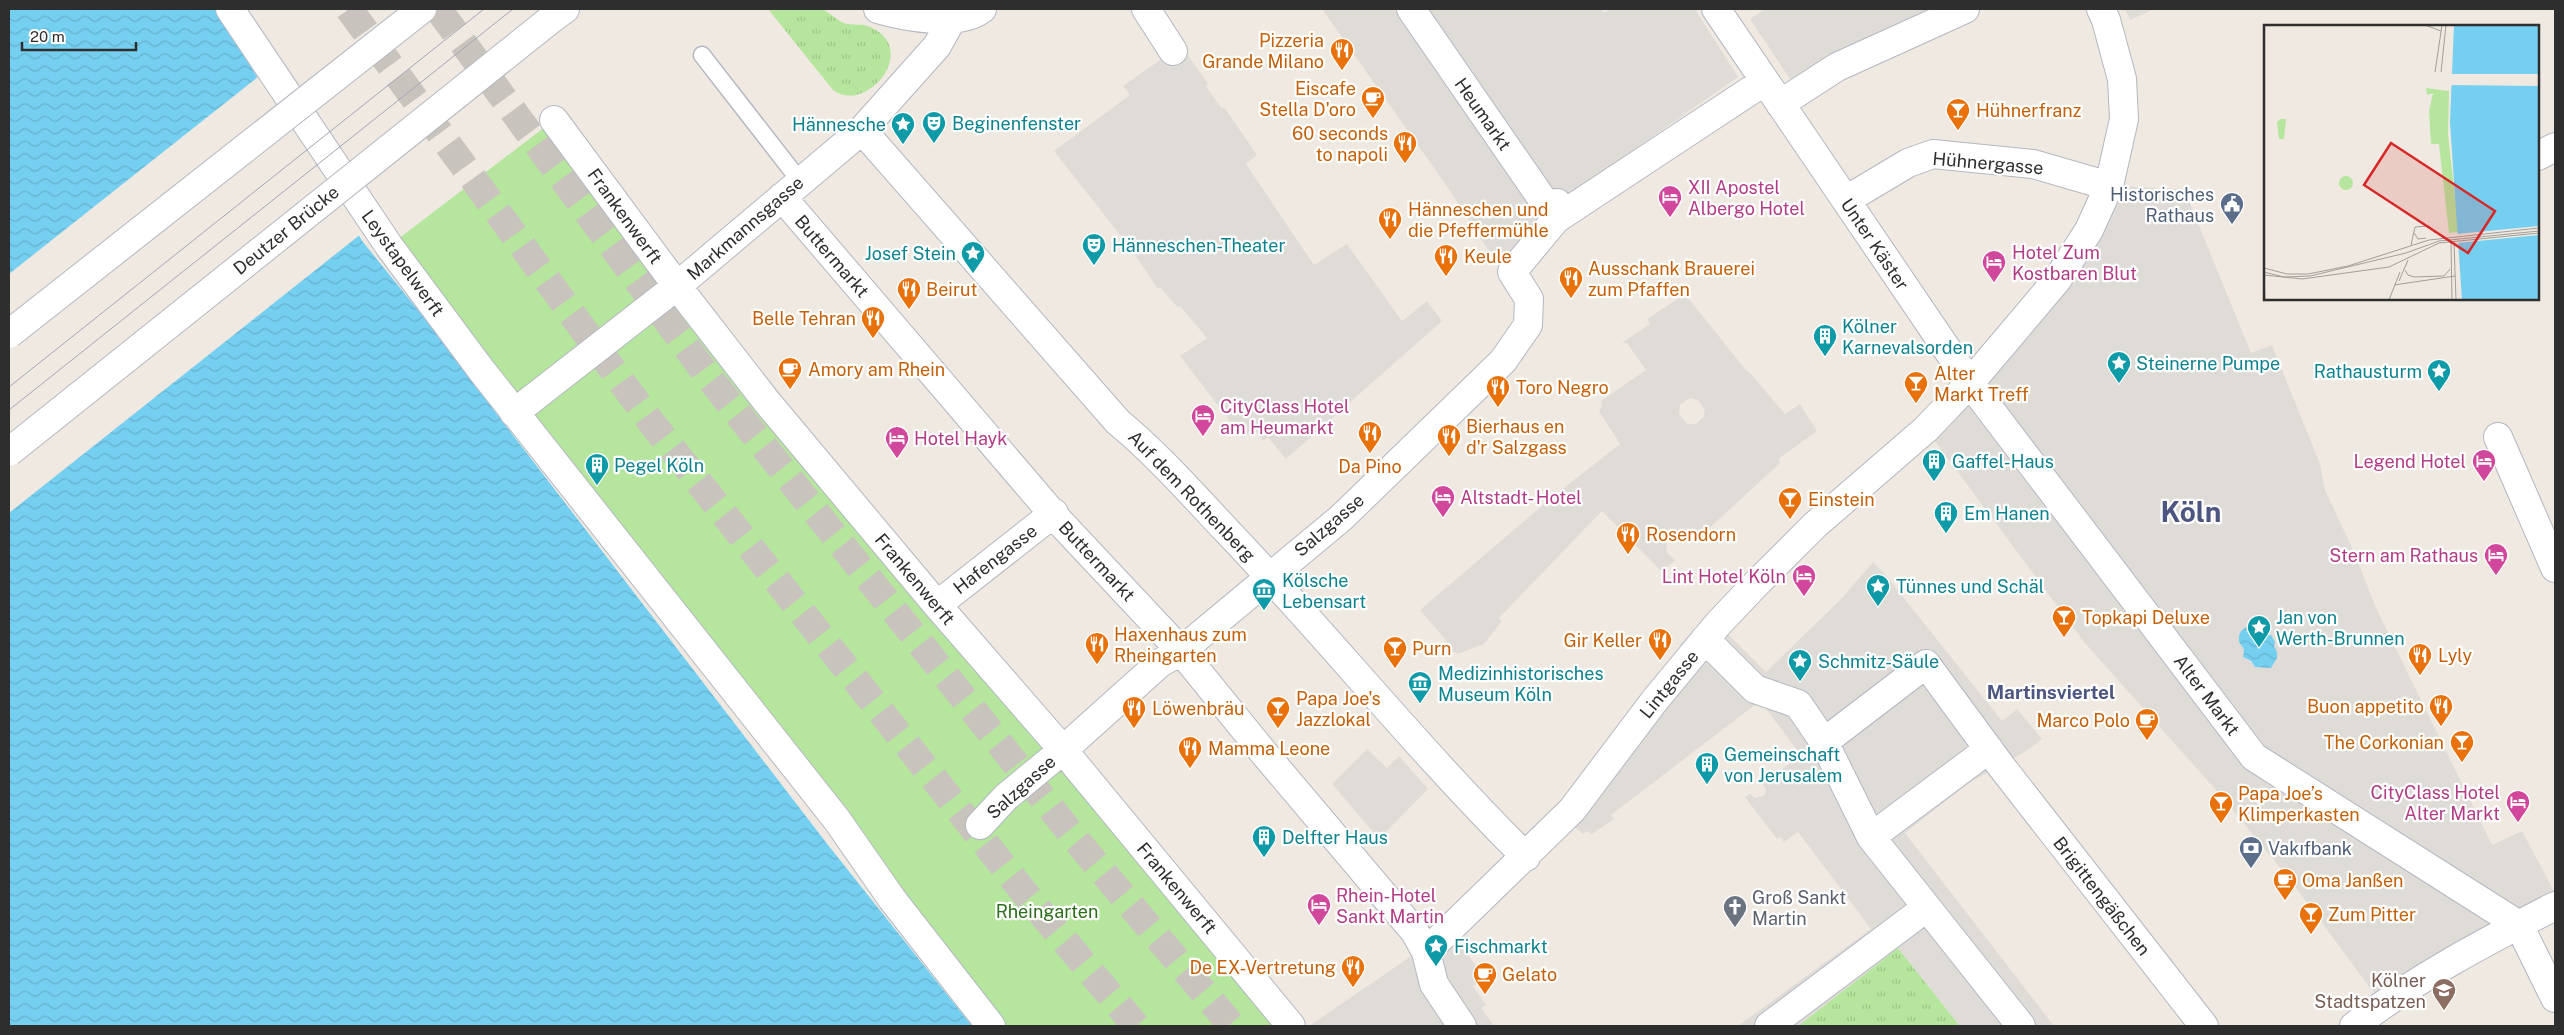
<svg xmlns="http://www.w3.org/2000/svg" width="2564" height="1035" font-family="'Public Sans',sans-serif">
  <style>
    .grass { fill: url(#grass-tufts) }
    .park { fill: #b6e59e }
    .plaza { fill: #dfdcd8; fill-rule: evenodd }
    .water { fill: url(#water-waves) }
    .pier { fill: #efe9e1 }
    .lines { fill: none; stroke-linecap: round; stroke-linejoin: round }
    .primary-tunnel { stroke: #c8c4bd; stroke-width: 28; stroke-dasharray: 28 14; stroke-linecap: butt }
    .lane-casing { stroke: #b4b7c1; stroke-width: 19 }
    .street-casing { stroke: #b4b7c1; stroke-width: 30 }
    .secondary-casing { stroke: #b4b7c1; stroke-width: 30 }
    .lane { stroke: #fff; stroke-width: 16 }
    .street { stroke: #fff; stroke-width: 28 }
    .secondary { stroke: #fff; stroke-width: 28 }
    .tram { stroke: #a3a6b8; stroke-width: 1 }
    .secondary-bridge-casing { stroke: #b4b7c1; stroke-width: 30; stroke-linecap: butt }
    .secondary-bridge { stroke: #fff; stroke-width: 28 }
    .labels { text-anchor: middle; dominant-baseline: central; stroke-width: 4.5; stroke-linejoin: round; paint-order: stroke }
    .food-label { font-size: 18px; fill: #c56008; stroke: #fff; text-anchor: start }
    .street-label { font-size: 18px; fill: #2e2e2e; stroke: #fff }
    .culture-label { font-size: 18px; fill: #0d838f; stroke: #fff; text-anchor: start }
    .hotel-label { font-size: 18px; fill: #b23c85; stroke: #fff; text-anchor: start }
    .service-label { font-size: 18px; fill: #4e5e75; stroke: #fff; text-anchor: end }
    .worship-label { font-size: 18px; fill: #5b616d; stroke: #fff; text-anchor: start }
    .park-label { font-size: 18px; fill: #2c6e1b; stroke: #fff }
    .education-label { font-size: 18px; fill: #785e54; stroke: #fff; text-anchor: end }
    .neighbourhood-label { font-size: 19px; font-weight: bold; fill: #4d5680; stroke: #fff }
    .town-label { font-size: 28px; font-weight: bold; fill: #4d5680; stroke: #fff }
    .inset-river { fill: none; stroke: #75cff0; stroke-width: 2.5 }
    .inset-road { fill: none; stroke: #a29e99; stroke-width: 1 }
    .view { fill: #d62828; fill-opacity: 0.15; stroke: #d62828; stroke-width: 2.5 }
    .inset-edge { fill: none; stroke: #2e2e2e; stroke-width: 2.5 }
  </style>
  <defs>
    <pattern id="grass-tufts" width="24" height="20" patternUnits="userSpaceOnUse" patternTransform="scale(1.25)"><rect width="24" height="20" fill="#b6e59e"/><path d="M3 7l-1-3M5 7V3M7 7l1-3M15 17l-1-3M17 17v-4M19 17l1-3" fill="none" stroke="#9dc588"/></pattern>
    <pattern id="water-waves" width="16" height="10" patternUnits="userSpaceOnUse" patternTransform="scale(1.25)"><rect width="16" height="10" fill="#75cff0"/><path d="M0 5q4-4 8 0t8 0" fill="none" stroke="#66b2ce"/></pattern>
  </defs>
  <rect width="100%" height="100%" fill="#efe9e1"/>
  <path class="grass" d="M 768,9 C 782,9 809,5 821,9 C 830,12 836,20 844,23 C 852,26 862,23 870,27 C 921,49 866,115 833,90 Z
    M 1898,948 L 1960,1026 L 1798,1026 Z"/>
  <path class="park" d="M 554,120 L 1291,1026 L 991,1026 L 389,246 Z"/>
  <path class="plaza" d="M 1322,9 L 1394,9 L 1541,223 L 1500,268 L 1446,185 Z
    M 1424,9 L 1601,9 L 1604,13 L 1610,9 L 1695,9 L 1738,77 L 1557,203 Z
    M 1765,9 L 1929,9 L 1850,50 L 1794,85 L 1750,19 Z
    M 2125,9 L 2154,9 L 2130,20 Z
    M 1181,45 L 1208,84 L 1206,86 L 1222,109 L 1224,107 L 1257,155 L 1246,164 L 1314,265 L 1347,244 L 1402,321 L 1427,301 L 1442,321 L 1286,459 L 1268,437 L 1263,441 L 1254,429 L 1243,438 L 1180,356 L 1207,338 L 1180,306 L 1178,308 L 1160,287 L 1158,289 L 1131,249 L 1054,151 L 1130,95 L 1123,86 Z
    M 2109,186 L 2184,189 L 2251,353 L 2272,345 L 2320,464 L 2325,490 L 2355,554 L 2376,608 L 2492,845 L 2522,831 L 2555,893 L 2386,1002 L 2371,989 L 2287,876 L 2216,790 L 2084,642 L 1926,429 L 1970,383 ZM 2261,627 L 2266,635 L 2255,667 L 2242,653 Z
    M 1685,294 L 1745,369 L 1751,374 L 1785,414 L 1800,404 L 1817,431 L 1778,459 L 1780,463 L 1692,544 L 1684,534 L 1675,533 L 1666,543 L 1667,553 L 1675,560 L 1662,572 L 1602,511 L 1499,618 L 1502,621 L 1484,644 L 1458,654 L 1449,649 L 1445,639 L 1420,610 L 1556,494 L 1620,444 L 1599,411 L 1602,405 L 1601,401 L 1646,370 L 1627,343 L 1622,343 L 1650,324 L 1647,319 ZM 1690,398 L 1698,400 L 1705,410 L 1703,418 L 1696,424 L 1687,424 L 1679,414 L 1680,405 Z
    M 1873,562 L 1884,573 L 2002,721 L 2017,709 L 2042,739 L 2028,750 L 1969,783 L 1905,833 L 2054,1026 L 1960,1026 L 1898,948 L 1798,1026 L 1738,1026 L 1871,929 L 1798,832 L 1784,842 L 1780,837 L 1777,839 L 1745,797 L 1750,794 L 1755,798 L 1764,796 L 1766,790 L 1763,784 L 1801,755 L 1760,701 L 1611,815 L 1614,819 L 1592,834 L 1586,831 L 1583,834 L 1573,826 L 1605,748 L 1603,745 L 1645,691 L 1683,648 L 1679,645 L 1709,615 L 1766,672 L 1842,598 Z
    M 1367,749 L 1387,768 L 1399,756 L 1428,789 L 1379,839 L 1332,784 Z
    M 1440,921 L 1454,936 L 1484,977 L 1473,986 L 1486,1005 L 1481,1008 L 1494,1026 L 1309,1026 L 1410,957 Z"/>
  <path class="water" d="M 9,9 L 220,9 L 259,58 L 252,69 L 363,242 L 463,366 L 476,387 L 828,845 L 972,1026 L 9,1026 Z
    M 2249,625 L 2261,627 L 2266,635 L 2271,635 L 2275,642 L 2274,646 L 2277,652 L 2277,658 L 2271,668 L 2255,667 L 2251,661 L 2243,657 L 2244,649 L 2239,642 L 2239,636 L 2241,631 Z"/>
  <path class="pier" d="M 259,76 L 361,234 L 9,513 L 9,274 Z"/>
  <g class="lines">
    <path class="primary-tunnel" d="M 349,9 L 651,422 L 1027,896 L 1136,1026
      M 438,9 L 707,375 L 1077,841 L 1232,1026"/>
    <g class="lane-casing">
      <path id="lane" d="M 702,55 L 800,181"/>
    </g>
    <g class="street-casing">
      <path id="street" d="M 230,9 L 389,246 L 482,371 L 837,820 L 892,899 L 991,1026
        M 1146,9 L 1173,51
        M 1411,9 L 1556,219 L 1765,81
        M 1716,9 L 1970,383 L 2254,757 L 2519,925
        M 1780,104 L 1837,67 L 1965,9
        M 554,120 L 677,286 L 767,402 L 937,605 L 1063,750 L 1291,1026
        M 862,130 L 1118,422 C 1158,455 1192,494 1227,531 C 1329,638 1421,753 1526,857
        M 2538,156 L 2555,147
        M 782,197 L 1059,521 L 1181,651 L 1268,758 L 1415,932 L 1426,952 L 1434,984 L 1462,1026
        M 1846,200 L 1908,163 L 1933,154 L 2033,164 L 2109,186
        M 514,413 L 677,286 L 862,130 L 937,46 L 952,19
        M 2498,437 L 2555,568
        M 937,605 L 1054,513
        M 1705,639 L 1755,689 L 1798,704 L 1824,742
        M 980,825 L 1006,797 L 1063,750 L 1160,663 L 1181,651 L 1341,518 L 1503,361 L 1528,325 L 1529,299 L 1512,272 L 1556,219 L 1557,203
        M 1871,837 L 1989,749
        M 2519,925 L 2555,998
        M 1426,952 L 1572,810 L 1655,700 L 1718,624 L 1754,586 L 1815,525 L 1926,429 L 1970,383 L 2057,280 L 2089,230 L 2109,186 L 2124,119 L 2122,79 L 2106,20 L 2101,9
        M 1769,1026 L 1926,908
        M 2021,1026 L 1871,837 L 1824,742 L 1926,664 L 2001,766 L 2204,1026
        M 2354,1026 C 2416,978 2485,942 2555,906"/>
    </g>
    <g class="secondary-casing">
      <path id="secondary" d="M 878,9 C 905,17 959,27 982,9
        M 550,20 L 565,9"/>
    </g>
    <use href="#lane" class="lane"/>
    <use href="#street" class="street"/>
    <use href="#secondary" class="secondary"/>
    <path class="tram" d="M 9,387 L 484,9
      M 9,410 L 513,9"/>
    <g class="secondary-bridge-casing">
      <path id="secondary-bridge" d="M 9,334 L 422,9
        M 9,452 L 550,20"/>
    </g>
    <use href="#secondary-bridge" class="secondary-bridge"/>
  </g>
  <defs>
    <g id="restaurant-pin" transform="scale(1.25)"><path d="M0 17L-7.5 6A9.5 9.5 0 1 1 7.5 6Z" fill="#e8710a" stroke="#fff"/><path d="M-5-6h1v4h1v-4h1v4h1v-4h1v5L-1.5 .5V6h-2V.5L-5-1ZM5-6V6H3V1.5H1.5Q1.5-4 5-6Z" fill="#fff"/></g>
    <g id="cafe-pin" transform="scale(1.25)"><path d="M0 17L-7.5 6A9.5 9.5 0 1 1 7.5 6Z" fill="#e8710a" stroke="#fff"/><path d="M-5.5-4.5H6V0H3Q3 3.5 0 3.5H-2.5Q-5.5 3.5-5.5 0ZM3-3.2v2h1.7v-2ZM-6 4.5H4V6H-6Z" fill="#fff"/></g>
    <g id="bar-pin" transform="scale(1.25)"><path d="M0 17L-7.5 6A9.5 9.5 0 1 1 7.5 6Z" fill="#e8710a" stroke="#fff"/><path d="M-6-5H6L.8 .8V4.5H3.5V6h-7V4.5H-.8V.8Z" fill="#fff"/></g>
    <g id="theatre-pin" transform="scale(1.25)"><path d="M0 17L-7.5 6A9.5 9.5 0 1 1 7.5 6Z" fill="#0f9aa8" stroke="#fff"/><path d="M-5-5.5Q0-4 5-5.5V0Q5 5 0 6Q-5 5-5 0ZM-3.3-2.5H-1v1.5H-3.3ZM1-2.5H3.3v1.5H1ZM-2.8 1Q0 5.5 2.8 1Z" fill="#fff"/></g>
    <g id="sight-pin" transform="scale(1.25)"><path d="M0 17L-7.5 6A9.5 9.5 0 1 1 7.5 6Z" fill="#0f9aa8" stroke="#fff"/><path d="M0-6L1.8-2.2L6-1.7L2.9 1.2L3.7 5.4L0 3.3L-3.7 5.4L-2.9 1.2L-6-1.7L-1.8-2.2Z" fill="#fff"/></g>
    <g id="hotel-pin" transform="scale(1.25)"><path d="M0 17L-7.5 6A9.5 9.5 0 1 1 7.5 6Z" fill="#d1479c" stroke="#fff"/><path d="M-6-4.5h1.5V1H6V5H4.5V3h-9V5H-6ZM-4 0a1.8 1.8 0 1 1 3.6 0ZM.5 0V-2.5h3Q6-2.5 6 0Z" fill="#fff"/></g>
    <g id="civic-pin" transform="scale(1.25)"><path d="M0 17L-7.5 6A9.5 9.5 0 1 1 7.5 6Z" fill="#5c6f8a" stroke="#fff"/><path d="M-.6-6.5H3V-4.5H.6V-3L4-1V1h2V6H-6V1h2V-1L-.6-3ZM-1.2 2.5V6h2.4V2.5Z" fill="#fff"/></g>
    <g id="building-pin" transform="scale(1.25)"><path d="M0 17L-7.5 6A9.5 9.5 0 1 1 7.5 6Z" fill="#0f9aa8" stroke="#fff"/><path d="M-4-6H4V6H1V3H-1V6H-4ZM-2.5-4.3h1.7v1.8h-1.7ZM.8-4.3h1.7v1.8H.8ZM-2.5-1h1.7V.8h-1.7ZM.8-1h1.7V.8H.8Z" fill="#fff"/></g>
    <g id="museum-pin" transform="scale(1.25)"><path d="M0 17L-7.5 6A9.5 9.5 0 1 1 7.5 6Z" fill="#0f9aa8" stroke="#fff"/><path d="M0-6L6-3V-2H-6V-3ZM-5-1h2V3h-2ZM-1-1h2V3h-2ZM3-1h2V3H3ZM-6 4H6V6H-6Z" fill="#fff"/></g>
    <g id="bank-pin" transform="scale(1.25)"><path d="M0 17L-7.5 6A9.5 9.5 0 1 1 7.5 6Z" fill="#5c6f8a" stroke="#fff"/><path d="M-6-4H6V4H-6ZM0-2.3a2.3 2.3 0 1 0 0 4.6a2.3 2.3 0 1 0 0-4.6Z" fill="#fff"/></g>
    <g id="church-pin" transform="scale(1.25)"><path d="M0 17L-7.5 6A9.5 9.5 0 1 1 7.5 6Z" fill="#6b7280" stroke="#fff"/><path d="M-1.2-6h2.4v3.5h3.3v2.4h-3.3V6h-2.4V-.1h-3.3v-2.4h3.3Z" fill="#fff"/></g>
    <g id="school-pin" transform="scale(1.25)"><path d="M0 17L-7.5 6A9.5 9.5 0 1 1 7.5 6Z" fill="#8d6e63" stroke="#fff"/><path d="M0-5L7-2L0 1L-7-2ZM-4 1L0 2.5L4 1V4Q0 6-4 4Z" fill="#fff"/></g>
  </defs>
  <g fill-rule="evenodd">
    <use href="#restaurant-pin" x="1342" y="50"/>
    <use href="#cafe-pin" x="1373" y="98"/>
    <use href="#bar-pin" x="1958" y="110"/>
    <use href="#theatre-pin" x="934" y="123"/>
    <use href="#sight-pin" x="903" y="124"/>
    <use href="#restaurant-pin" x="1405" y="143"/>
    <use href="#hotel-pin" x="1670" y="197"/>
    <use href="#civic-pin" x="2232" y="204"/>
    <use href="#restaurant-pin" x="1390" y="219"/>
    <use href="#theatre-pin" x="1094" y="245"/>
    <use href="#sight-pin" x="973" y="253"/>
    <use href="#restaurant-pin" x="1446" y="256"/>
    <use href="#hotel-pin" x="1994" y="262"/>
    <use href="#restaurant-pin" x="1571" y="278"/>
    <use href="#restaurant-pin" x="909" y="289"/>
    <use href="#restaurant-pin" x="873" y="318"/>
    <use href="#building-pin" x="1825" y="336"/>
    <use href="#sight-pin" x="2119" y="363"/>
    <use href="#cafe-pin" x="790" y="369"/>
    <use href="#sight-pin" x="2439" y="371"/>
    <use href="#bar-pin" x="1916" y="383"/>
    <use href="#restaurant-pin" x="1498" y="387"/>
    <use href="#hotel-pin" x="1203" y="416"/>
    <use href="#restaurant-pin" x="1370" y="433"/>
    <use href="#restaurant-pin" x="1449" y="436"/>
    <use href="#hotel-pin" x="897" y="438"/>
    <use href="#building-pin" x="1934" y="461"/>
    <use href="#hotel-pin" x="2484" y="461"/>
    <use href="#building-pin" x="597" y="465"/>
    <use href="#hotel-pin" x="1443" y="497"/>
    <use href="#bar-pin" x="1790" y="499"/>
    <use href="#building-pin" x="1946" y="513"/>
    <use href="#restaurant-pin" x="1628" y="534"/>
    <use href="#hotel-pin" x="2496" y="555"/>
    <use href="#hotel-pin" x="1804" y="576"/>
    <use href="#sight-pin" x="1878" y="586"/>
    <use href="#museum-pin" x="1264" y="590"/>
    <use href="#bar-pin" x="2064" y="617"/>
    <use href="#sight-pin" x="2259" y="627"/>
    <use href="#restaurant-pin" x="1660" y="640"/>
    <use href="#restaurant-pin" x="1097" y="644"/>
    <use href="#bar-pin" x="1395" y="648"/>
    <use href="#restaurant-pin" x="2420" y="655"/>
    <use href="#sight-pin" x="1800" y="661"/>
    <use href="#museum-pin" x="1420" y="683"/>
    <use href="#restaurant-pin" x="2441" y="706"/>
    <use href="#restaurant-pin" x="1134" y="708"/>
    <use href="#bar-pin" x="1278" y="708"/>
    <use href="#cafe-pin" x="2147" y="720"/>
    <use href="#bar-pin" x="2462" y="742"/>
    <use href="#restaurant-pin" x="1190" y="748"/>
    <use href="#building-pin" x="1707" y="764"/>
    <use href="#hotel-pin" x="2518" y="802"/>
    <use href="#bar-pin" x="2221" y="803"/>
    <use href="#building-pin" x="1264" y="837"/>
    <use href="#bank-pin" x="2251" y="848"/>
    <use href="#cafe-pin" x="2285" y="880"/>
    <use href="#hotel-pin" x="1319" y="905"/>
    <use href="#church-pin" x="1735" y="907"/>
    <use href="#bar-pin" x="2311" y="914"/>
    <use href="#sight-pin" x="1436" y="946"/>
    <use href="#restaurant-pin" x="1353" y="967"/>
    <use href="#cafe-pin" x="1485" y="974"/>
    <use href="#school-pin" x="2444" y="990"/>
  </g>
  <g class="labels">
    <g class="food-label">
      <text x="1324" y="40" text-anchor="end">Pizzeria<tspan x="1324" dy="21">Grande Milano</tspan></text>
      <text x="1356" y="88" text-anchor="end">Eiscafe<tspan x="1356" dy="21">Stella D'oro</tspan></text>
      <text x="1976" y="110">Hühnerfranz</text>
      <text x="1388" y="133" text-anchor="end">60 seconds<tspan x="1388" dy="21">to napoli</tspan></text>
      <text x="1408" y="209">Hänneschen und<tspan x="1408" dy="21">die Pfeffermühle</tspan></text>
      <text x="1464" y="256">Keule</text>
      <text x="1588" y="268">Ausschank Brauerei<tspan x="1588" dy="21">zum Pfaffen</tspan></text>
      <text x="926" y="289">Beirut</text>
      <text x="856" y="318" text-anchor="end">Belle Tehran</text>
      <text x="808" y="369">Amory am Rhein</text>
      <text x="1934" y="373">Alter<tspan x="1934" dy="21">Markt Treff</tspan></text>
      <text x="1516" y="387">Toro Negro</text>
      <text x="1466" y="426">Bierhaus en<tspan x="1466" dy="21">d'r Salzgass</tspan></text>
      <text x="1370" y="466" text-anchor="middle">Da Pino</text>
      <text x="1808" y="499">Einstein</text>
      <text x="1646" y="534">Rosendorn</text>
      <text x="2082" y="617">Topkapi Deluxe</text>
      <text x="1114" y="634">Haxenhaus zum<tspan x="1114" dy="21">Rheingarten</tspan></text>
      <text x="1642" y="640" text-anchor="end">Gir Keller</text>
      <text x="1412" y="648">Purn</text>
      <text x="2438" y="655">Lyly</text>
      <text x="1296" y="698">Papa Joe's<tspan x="1296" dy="21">Jazzlokal</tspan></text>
      <text x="2424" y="706" text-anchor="end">Buon appetito</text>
      <text x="1152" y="708">Löwenbräu</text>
      <text x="2130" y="720" text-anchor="end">Marco Polo</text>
      <text x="2444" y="742" text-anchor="end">The Corkonian</text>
      <text x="1208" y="748">Mamma Leone</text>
      <text x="2238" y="793">Papa Joe’s<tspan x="2238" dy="21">Klimperkasten</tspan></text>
      <text x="2302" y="880">Oma Janßen</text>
      <text x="2328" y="914">Zum Pitter</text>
      <text x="1336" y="967" text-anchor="end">De EX-Vertretung</text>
      <text x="1502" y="974">Gelato</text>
    </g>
    <g class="street-label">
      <text transform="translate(1483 114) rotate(55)">Heumarkt</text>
      <text transform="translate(1988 163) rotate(5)">Hühnergasse</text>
      <text transform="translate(625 216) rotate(54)">Frankenwerft</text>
      <text transform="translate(745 228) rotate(-41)">Markmannsgasse</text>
      <text transform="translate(286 230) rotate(-39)">Deutzer Brücke</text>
      <text transform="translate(1875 244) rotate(56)">Unter Käster</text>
      <text transform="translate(832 256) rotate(49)">Buttermarkt</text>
      <text transform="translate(403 263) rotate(54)">Leystapelwerft</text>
      <text transform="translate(1192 496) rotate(46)">Auf dem Rothenberg</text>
      <text transform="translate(1329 525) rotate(-41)">Salzgasse</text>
      <text transform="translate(995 559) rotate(-38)">Hafengasse</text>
      <text transform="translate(1097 561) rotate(47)">Buttermarkt</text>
      <text transform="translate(915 579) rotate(50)">Frankenwerft</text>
      <text transform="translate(1669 684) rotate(-51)">Lintgasse</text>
      <text transform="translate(2207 695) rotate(53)">Alter Markt</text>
      <text transform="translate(1021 787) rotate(-42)">Salzgasse</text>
      <text transform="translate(1177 888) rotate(50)">Frankenwerft</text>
      <text transform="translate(2102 896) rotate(52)">Brigittengäßchen</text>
    </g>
    <g class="culture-label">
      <text x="952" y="123">Beginenfenster</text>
      <text x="886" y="124" text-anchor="end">Hännesche</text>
      <text x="1112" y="245">Hänneschen-Theater</text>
      <text x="956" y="253" text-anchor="end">Josef Stein</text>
      <text x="1842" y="326">Kölner<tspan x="1842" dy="21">Karnevalsorden</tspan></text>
      <text x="2136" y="363">Steinerne Pumpe</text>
      <text x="2422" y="371" text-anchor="end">Rathausturm</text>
      <text x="1952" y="461">Gaffel-Haus</text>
      <text x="614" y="465">Pegel Köln</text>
      <text x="1964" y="513">Em Hanen</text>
      <text x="1282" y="580">Kölsche<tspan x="1282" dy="21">Lebensart</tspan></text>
      <text x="1896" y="586">Tünnes und Schäl</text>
      <text x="2276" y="617">Jan von<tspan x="2276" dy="21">Werth-Brunnen</tspan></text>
      <text x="1818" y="661">Schmitz-Säule</text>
      <text x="1438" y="673">Medizinhistorisches<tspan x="1438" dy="21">Museum Köln</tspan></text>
      <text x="1724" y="754">Gemeinschaft<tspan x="1724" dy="21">von Jerusalem</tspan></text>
      <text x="1282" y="837">Delfter Haus</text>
      <text x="1454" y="946">Fischmarkt</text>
    </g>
    <g class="hotel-label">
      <text x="1688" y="187">XII Apostel<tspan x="1688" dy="21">Albergo Hotel</tspan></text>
      <text x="2012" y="252">Hotel Zum<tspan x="2012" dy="21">Kostbaren Blut</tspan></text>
      <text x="1220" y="406">CityClass Hotel<tspan x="1220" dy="21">am Heumarkt</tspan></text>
      <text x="914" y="438">Hotel Hayk</text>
      <text x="2466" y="461" text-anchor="end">Legend Hotel</text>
      <text x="1460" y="497">Altstadt- Hotel</text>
      <text x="2478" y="555" text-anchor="end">Stern am Rathaus</text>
      <text x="1786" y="576" text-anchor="end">Lint Hotel Köln</text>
      <text x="2500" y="792" text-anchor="end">CityClass Hotel<tspan x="2500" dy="21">Alter Markt</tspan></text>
      <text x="1336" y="895">Rhein-Hotel<tspan x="1336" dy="21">Sankt Martin</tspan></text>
    </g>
    <g class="service-label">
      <text x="2214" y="194">Historisches<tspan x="2214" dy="21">Rathaus</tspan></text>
      <text x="2268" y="848" text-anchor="start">Vakıfbank</text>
    </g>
    <g class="worship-label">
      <text x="1752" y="897">Groß Sankt<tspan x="1752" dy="21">Martin</tspan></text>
    </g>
    <g class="park-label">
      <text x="1047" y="911">Rheingarten</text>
    </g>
    <g class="education-label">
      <text x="2426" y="980">Kölner<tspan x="2426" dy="21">Stadtspatzen</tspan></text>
    </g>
    <g class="neighbourhood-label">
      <text x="2051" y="692">Martinsviertel</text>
    </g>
    <g class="town-label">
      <text x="2191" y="511">Köln</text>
    </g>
  </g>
  <g transform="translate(2264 25)">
    <rect width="275" height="275" fill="#efe9e1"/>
    <path d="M 162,63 L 185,66 L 184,110 L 195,207 L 185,208 L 175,119 L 167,119 L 165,86 L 169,68 L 163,70 ZM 16,94 L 22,94 L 20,114 L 15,114 L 14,106 L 13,97 ZM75 158a7 7 0 1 1 14 0a7 7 0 1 1-14 0Z" fill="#b6e59e"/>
    <path d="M 190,0 L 275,0 L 275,275 L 198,275 L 186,97 Z" fill="#75cff0"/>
    <path d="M 184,49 L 275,49 L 275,61 L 184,60 ZM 275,201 L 275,210 L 193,218 L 193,209 Z" fill="#efe9e1"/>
    <path class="inset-river" d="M 193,24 L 275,27"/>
    <path class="inset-road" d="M 161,0 L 177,6M 171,47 L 178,0M 177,47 L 182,0M 0,107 L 0,143M 150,208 L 154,214 L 162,213M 187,218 L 188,275M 190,218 L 192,275M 147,220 L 151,202 L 165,201 L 171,208M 0,243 L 23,249 L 44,249 L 84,241 L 165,215 L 275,203M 141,245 L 144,250 L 150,252 L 180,251 L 186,244M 0,247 L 20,252 L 46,251 L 142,228 L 175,216 L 275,206M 0,250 L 38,254 L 125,242 L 175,218 L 275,208M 0,253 L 1,275M 135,256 L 144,235M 130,260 L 191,251M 125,275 L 136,247"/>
    <path class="view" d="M 127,118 L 231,186 L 204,228 L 100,160 Z"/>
    <rect width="275" height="275" class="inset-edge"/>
  </g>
  <rect width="2564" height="1035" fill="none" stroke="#2e2e2e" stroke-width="20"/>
  <path d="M22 42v8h114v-8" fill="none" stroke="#2e2e2e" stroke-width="2.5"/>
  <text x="30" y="42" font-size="15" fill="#2e2e2e" stroke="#ffffff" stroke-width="4" paint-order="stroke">20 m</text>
</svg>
